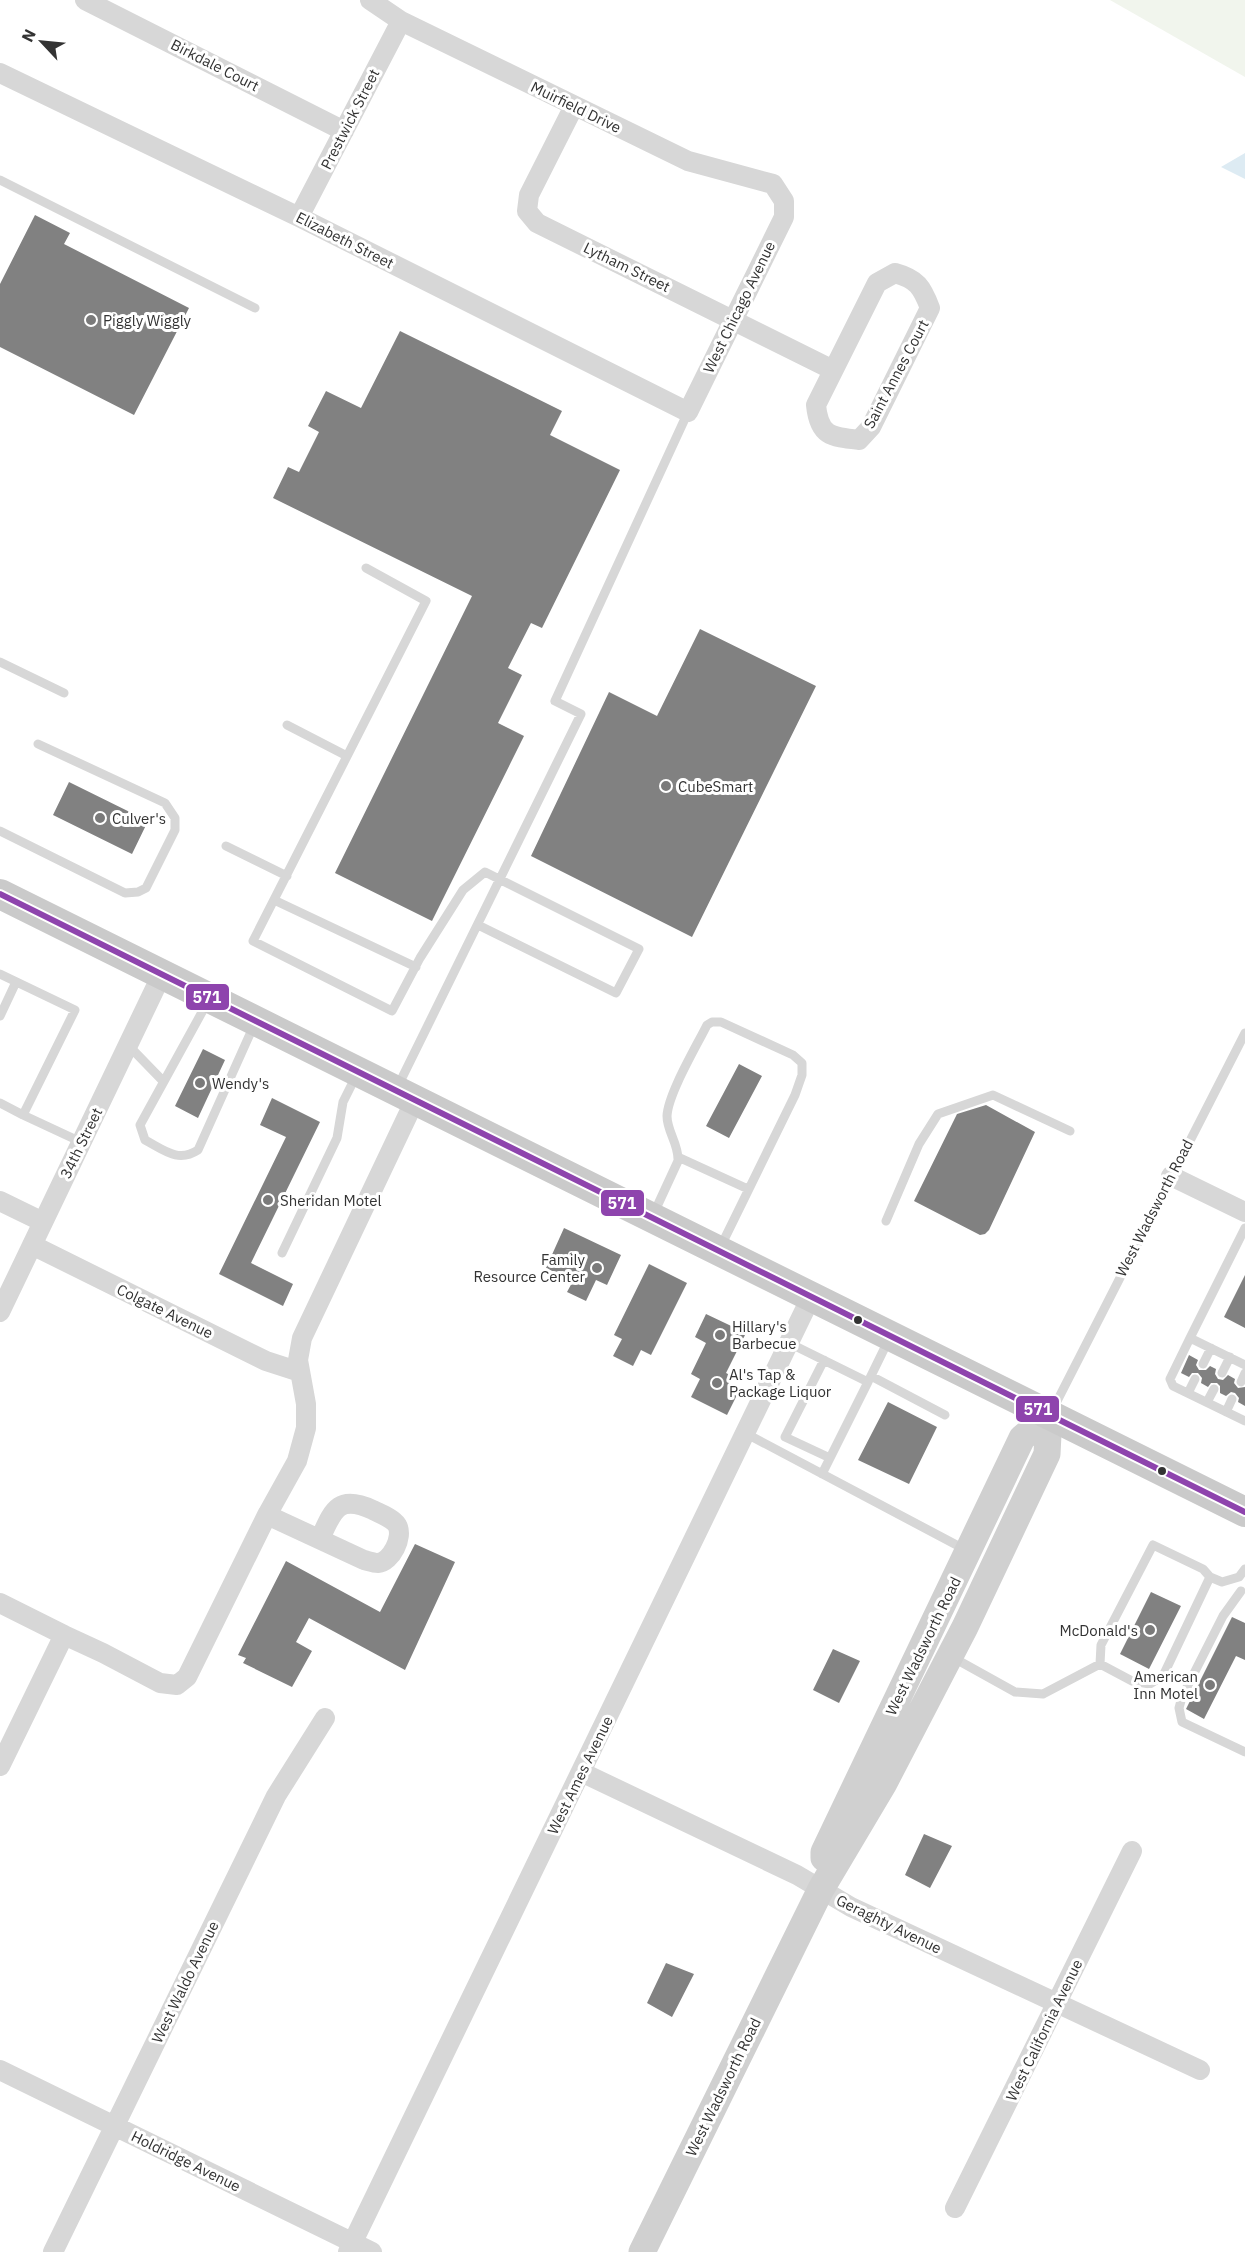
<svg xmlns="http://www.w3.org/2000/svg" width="1245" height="2252" font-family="'IBM Plex Sans',sans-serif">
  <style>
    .green { fill: #f1f5ed }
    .water { fill: #ddebf3 }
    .building { fill: #818181 }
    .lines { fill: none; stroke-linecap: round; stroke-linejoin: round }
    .service { stroke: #d7d7d7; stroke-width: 9 }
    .minor { stroke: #d7d7d7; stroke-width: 20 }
    .secondary { stroke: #d0d0d0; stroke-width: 27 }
    .primary { stroke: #cacaca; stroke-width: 30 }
    .bus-1-casing { stroke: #fff; stroke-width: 10 }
    .bus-1 { stroke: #8e44ad; stroke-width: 6 }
    .poi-dot { fill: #7a7a7a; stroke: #fff; stroke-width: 2 }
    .bus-dot { fill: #333; stroke: #fff; stroke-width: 2 }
    .labels { text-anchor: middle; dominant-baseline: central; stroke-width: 6; stroke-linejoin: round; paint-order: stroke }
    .street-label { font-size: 15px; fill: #333; stroke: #fff }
    .poi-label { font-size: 15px; fill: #333; stroke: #fff; text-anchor: start }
    .line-badge { stroke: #fff; stroke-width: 2 }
    .badge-label { font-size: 16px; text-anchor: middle; font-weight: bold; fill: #fff }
  </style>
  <rect width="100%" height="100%" fill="#fff"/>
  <path class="green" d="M 1110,0 L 1245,0 L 1245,77 Z"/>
  <path class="water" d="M 1245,153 L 1245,179 L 1221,167 Z"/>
  <path class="building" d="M 35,215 L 70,233 L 64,244 L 189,308 L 134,415 L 0,347 L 0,284 Z
    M 400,331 L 562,411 L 550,435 L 620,470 L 542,628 L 531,623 L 508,668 L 522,675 L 498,723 L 524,736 L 432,921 L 335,873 L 472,596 L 273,498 L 288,467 L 299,472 L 319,432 L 308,426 L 326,391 L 361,408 Z
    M 700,629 L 816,686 L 692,937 L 531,856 L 609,692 L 657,716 Z
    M 69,782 L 148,821 L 132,854 L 53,815 Z
    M 203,1049 L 225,1060 L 198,1118 L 175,1106 Z
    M 739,1064 L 762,1076 L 729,1138 L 706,1126 Z
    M 272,1098 L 320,1122 L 251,1263 L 293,1284 L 283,1306 L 219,1274 L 286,1137 L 260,1125 Z
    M 986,1105 L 1035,1132 L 989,1230 L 985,1234 L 980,1235 L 914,1201 L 957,1114 Z
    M 564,1228 L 621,1255 L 607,1285 L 596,1280 L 586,1301 L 567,1292 L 573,1281 L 546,1268 Z
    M 649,1264 L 687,1283 L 651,1355 L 641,1350 L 633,1366 L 613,1356 L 622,1339 L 614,1335 Z
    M 1245,1275 L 1245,1328 L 1224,1317 Z
    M 706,1314 L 746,1333 L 726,1373 L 732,1376 L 728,1386 L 739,1391 L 727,1415 L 691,1397 L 700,1379 L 691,1374 L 706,1343 L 695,1337 Z
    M 1189,1355 L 1198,1360 L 1196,1365 L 1199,1370 L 1206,1370 L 1210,1366 L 1216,1369 L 1215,1374 L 1218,1379 L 1223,1380 L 1228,1375 L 1235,1379 L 1234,1383 L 1238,1388 L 1245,1387 L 1245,1406 L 1238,1402 L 1239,1398 L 1235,1393 L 1231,1392 L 1226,1396 L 1220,1393 L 1220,1386 L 1217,1383 L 1211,1383 L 1208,1387 L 1201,1383 L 1202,1378 L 1198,1373 L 1192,1373 L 1189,1377 L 1181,1373 Z
    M 888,1402 L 937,1427 L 909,1484 L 858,1460 Z
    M 415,1544 L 455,1562 L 405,1670 L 309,1618 L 296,1642 L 312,1651 L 292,1687 L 243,1663 L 246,1658 L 238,1655 L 286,1561 L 380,1612 Z
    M 1151,1592 L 1181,1606 L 1149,1669 L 1120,1654 Z
    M 1232,1617 L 1245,1623 L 1245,1660 L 1236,1656 L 1204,1719 L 1186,1709 Z
    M 833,1649 L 860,1661 L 839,1703 L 813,1690 Z
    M 924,1834 L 952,1846 L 930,1888 L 905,1875 Z
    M 666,1963 L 694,1974 L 672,2017 L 647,2003 Z"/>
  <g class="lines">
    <path class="service" d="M 0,180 L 255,308
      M 366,568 L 426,601 L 253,941 L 392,1011 L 420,958 L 463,890 L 485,872 L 639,949 L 616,993 L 478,925
      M 0,662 L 64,693
      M 287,725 L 347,756
      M 0,831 L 125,893 L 138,892 L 146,888 L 175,830 L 175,818 L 165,803 L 38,744
      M 226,846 L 287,876
      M 274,900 L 416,967
      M 0,974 L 75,1010 L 23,1115 L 0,1103
      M 207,1003 L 140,1125 L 145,1140 C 164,1150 178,1163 198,1150 L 254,1025
      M 0,1016 L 16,982
      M 128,1045 L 163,1081
      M 398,1086 L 581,714 L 555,701 L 688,412
      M 23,1115 L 81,1142
      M 678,1157 L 748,1189
      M 654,1213 L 678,1161 C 679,1144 667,1132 667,1116 C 668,1094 696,1047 707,1025 L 712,1022 L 721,1022 L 793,1055 L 802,1063 L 802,1075 L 795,1095 L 720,1248
      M 886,1221 L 919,1144 L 938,1114 L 993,1095 L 1070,1131
      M 1245,1228 L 1190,1338 L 1245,1365
      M 282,1253 L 337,1138 L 343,1102 L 356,1076
      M 1190,1338 L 1170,1379 L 1173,1386 L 1245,1421
      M 789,1343 L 868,1382 L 822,1474
      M 824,1360 L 785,1437 L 830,1458
      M 1203,1364 L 1211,1348
      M 1222,1373 L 1230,1357
      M 871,1376 L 945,1415
      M 869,1380 L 888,1341
      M 1241,1382 L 1245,1373
      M 1188,1393 L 1195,1379
      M 1207,1402 L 1214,1389
      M 1052,1411 L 1245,1033
      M 1226,1412 L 1232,1399
      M 745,1433 L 966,1550
      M 1210,1577 L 1163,1676 L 1150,1684 L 1132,1681 L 1100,1664 L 1101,1645 L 1153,1545 L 1203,1569 L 1210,1577 L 1222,1582 L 1239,1577 L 1245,1569
      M 1241,1591 L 1223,1616 L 1182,1697 L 1179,1708 L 1182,1722 L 1245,1752
      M 952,1657 L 1015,1692 L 1043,1694 L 1100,1664"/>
    <path class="minor" d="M 85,0 L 344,131
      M 0,73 L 299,217 L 688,412 L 784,217 L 784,201 L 773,184 L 688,161 L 401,21 L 370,0
      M 574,106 L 529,195 L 527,211 L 537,223 L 833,370
      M 299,217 L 401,21
      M 895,273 C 917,279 922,287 930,308 L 871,427 L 859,440 C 831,437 819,436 816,405 L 877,283 Z
      M 1171,1176 L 1245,1212
      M 0,1201 L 43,1222
      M 32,1245 L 266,1361 L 300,1372
      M 0,1312 L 162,974
      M 267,1515 L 364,1560 C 368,1561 374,1563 378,1563 C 391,1562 404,1537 397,1525 C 392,1518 381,1514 373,1510 C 338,1494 333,1510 320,1539
      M 0,1603 L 64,1635 L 0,1766
      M 64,1635 L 103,1653 L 160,1683 L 177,1685 L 187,1677 L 267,1515 L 297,1461 L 306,1428 L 306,1404 L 298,1360 L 302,1338 L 415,1100
      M 581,1772 L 797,1875 L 851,1907 L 1200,2070
      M 0,2070 L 372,2252
      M 955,2208 L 1132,1851
      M 53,2252 L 276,1796 L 325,1718
      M 348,2252 L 811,1297"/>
    <path class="secondary" d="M 824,1858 L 824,1852 L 1022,1438 L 1049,1415
      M 642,2252 L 821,1889 L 884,1783 L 965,1627 L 1047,1454 L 1049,1415"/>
    <path class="primary" d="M 0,894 L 1245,1512"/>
    <g class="bus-1-casing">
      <path id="bus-1" d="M 0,894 L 1245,1512"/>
    </g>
    <use href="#bus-1" class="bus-1"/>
  </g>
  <g class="poi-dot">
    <circle cx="91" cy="320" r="6"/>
    <circle cx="666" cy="786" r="6"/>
    <circle cx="100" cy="818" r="6"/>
    <circle cx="200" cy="1083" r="6"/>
    <circle cx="268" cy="1200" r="6"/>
    <circle cx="597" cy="1268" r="6"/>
    <circle cx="720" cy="1335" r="6"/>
    <circle cx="717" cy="1383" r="6"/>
    <circle cx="1150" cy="1630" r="6"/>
    <circle cx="1210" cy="1685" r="6"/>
  </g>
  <g class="bus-dot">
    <circle cx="858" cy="1320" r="5"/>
    <circle cx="1162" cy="1471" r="5"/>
  </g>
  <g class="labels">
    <g class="street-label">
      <text transform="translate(215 65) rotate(27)">Birkdale Court</text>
      <text transform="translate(576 107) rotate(26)">Muirfield Drive</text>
      <text transform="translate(350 119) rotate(-63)">Prestwick Street</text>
      <text transform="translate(345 240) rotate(27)">Elizabeth Street</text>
      <text transform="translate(627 267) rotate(26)">Lytham Street</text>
      <text transform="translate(739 307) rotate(-64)">West Chicago Avenue</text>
      <text transform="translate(896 374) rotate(-62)">Saint Annes Court</text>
      <text transform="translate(81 1143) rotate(-64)">34th Street</text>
      <text transform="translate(1154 1208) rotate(-63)">West Wadsworth Road</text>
      <text transform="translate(165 1311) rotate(26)">Colgate Avenue</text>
      <text transform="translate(923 1646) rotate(-64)">West Wadsworth Road</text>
      <text transform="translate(580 1775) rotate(-64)">West Ames Avenue</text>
      <text transform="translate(889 1924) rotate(26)">Geraghty Avenue</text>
      <text transform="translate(185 1982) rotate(-64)">West Waldo Avenue</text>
      <text transform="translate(1044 2030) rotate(-64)">West California Avenue</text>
      <text transform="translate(723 2087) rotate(-64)">West Wadsworth Road</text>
      <text transform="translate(186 2161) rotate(26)">Holdridge Avenue</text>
    </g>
    <g class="poi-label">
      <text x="103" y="320">Piggly Wiggly</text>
      <text x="678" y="786">CubeSmart</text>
      <text x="112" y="818">Culver's</text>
      <text x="212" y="1083">Wendy's</text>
      <text x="280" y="1200">Sheridan Motel</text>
      <text x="585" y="1259" text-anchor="end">Family<tspan x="585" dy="17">Resource Center</tspan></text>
      <text x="732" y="1326">Hillary's<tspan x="732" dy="17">Barbecue</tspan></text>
      <text x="729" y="1374">Al's Tap &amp;<tspan x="729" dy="17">Package Liquor</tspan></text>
      <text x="1138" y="1630" text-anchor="end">McDonald's</text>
      <text x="1198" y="1676" text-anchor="end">American<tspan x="1198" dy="17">Inn Motel</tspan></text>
    </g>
  </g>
  <g class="line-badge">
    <rect x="185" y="983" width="45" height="28" rx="6" fill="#8e44ad"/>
    <rect x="600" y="1189" width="45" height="28" rx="6" fill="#8e44ad"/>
    <rect x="1015" y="1395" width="45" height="28" rx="6" fill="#8e44ad"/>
  </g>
  <g class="badge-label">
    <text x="207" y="1003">571</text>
    <text x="622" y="1209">571</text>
    <text x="1038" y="1415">571</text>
  </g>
  <g transform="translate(42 42) rotate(296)" stroke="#ffffff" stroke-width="4.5" paint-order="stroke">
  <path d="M0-4.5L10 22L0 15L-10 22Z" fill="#333333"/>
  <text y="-9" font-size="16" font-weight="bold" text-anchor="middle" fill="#333333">N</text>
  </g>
</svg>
